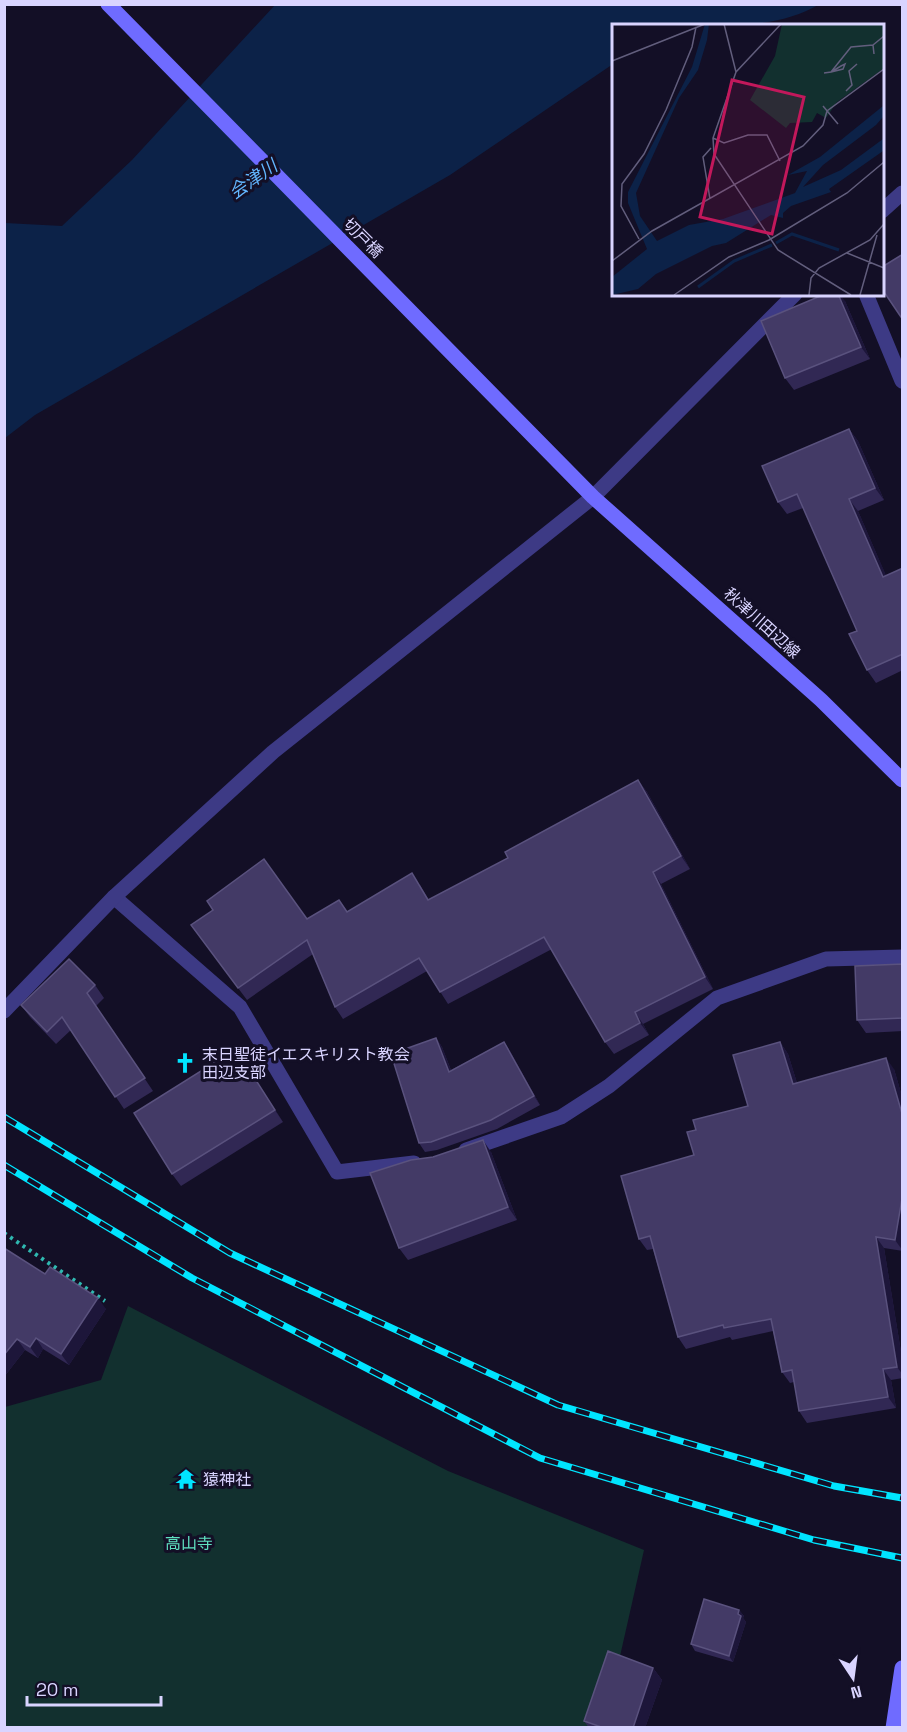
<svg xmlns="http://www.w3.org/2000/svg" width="907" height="1732" font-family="'Space Grotesk','Noto Sans JP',sans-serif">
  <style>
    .green { fill: #12302f }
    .water { fill: #0c2248 }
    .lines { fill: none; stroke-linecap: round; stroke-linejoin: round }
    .path { stroke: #2fb8b0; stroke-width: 4; stroke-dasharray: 3 4.5; stroke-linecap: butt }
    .service { stroke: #3d3a85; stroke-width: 15 }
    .minor { stroke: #3d3a85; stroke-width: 15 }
    .secondary { stroke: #6f6bff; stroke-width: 15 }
    .rail-casing { stroke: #00e5ff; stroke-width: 7 }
    .rail { stroke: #130f26; stroke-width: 4.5; stroke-dasharray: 14; stroke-linecap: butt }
    .wall { fill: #312854 }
    .shaded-wall { fill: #1d163a }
    .building { fill: #433a66; stroke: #5a527e; stroke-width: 1.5 }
    .labels { text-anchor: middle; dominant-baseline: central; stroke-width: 6; stroke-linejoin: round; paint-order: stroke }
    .street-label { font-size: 16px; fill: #d9d4ff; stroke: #130f26 }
    .poi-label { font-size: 16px; fill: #d9d4ff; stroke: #130f26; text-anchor: start }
    .park-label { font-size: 16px; fill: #5fe0c0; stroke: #130f26 }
    .water-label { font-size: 18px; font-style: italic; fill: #62b6ff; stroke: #130f26 }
    .inset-river { fill: none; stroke: #0c2248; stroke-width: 3 }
    .inset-road { fill: none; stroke: #625e7d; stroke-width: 1.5 }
    .view { fill: #c2185b; fill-opacity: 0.15; stroke: #c2185b; stroke-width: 3 }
    .inset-edge { fill: none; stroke: #d9d4ff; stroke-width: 3 }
  </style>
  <rect width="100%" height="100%" fill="#130f26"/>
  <path class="green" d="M 128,1306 L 448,1471 L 644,1550 L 604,1727 L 5,1728 L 5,1407 L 101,1380 Z"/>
  <path class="water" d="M 275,5 L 818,5 C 766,36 674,25 613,26 L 613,64 L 450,175 L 35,415 L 5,438 L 5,223 L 62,226 L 132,160 Z"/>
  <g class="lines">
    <path class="path" d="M 4,1233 L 105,1301"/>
    <path class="service" d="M 114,897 L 240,1007 L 337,1172 L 414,1163
      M 466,1150 L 561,1117 L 609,1086 L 717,998 L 826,959 L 902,957"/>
    <path class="minor" d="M 882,211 L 902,193
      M 866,294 L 902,381
      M 4,1011 L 114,897 L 273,752 L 593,497 L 795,294"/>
    <path class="secondary" d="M 108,4 L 593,497 L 821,700 L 902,780
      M 893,1728 L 902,1668"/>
    <g class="rail-casing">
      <path id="rail" d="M 4,1117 L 230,1253 L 558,1405 L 834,1486 L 902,1498
        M 4,1165 L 192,1278 L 540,1458 L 814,1540 L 902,1558"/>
    </g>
    <use href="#rail" class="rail"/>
  </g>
  <path class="wall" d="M 845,301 L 870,359 L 794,390 L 785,378 Z
    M 849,429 L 858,441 L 884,500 L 858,511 L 886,576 L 903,568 L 903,670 L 876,683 L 867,670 L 857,631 L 803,508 L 787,514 L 778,502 Z
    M 638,780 L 647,792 L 690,869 L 661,884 L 713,989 L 643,1024 L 649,1035 L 614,1054 L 605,1042 L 552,949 L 448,1004 L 427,971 L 343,1019 L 335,1007 L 313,954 L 247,1000 L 191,925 L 307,919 L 339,900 L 348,912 L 420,885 L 429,900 L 508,858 Z
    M 903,964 L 903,1031 L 866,1033 L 857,1020 Z
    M 95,985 L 104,998 L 96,1006 L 153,1091 L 124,1109 L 71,1030 L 56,1044 L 30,1017 L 21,1005 Z
    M 436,1038 L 442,1047 L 451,1070 L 504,1042 L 510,1051 L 540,1105 L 497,1129 L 437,1150 L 425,1152 L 419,1143 Z
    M 780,1042 L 788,1054 L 797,1083 L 894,1069 L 903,1100 L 903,1251 L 884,1248 L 903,1364 L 903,1378 L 891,1380 L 896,1408 L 807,1423 L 799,1411 L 794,1382 L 790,1383 L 782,1372 L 773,1331 L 732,1340 L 730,1337 L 686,1349 L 678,1337 L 653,1249 L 647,1250 L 639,1239 L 694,1155 L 696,1130 L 748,1106 Z
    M 236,1049 L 283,1122 L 181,1186 L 172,1174 Z
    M 491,1152 L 517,1220 L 408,1260 L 399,1248 Z
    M 4,1248 L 45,1274 L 106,1309 L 69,1365 L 43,1349 L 38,1358 L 25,1350 L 4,1377 Z
    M 739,1610 L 744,1616 L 743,1618 L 746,1622 L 733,1662 L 695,1651 L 691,1644 Z
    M 653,1668 L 662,1680 L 645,1728 L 589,1728 L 584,1721 Z"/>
  <path class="shaded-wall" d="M 838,294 L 840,294 L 845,301 L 870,359 L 861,347 Z
    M 849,429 L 858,441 L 884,500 L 875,488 Z
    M 849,499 L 858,511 L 892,589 L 883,577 Z
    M 638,780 L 647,792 L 690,869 L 681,856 Z
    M 653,872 L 661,884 L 713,989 L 705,977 Z
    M 635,1012 L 643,1024 L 649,1035 L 640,1023 Z
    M 436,1038 L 442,1047 L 455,1081 L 449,1072 Z
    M 504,1042 L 510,1051 L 540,1105 L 534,1096 Z
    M 780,1042 L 788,1054 L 801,1096 L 793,1084 Z
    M 236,1049 L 245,1062 L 283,1122 L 275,1110 Z
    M 886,1058 L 894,1069 L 903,1100 L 903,1117 Z
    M 483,1140 L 491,1152 L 517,1220 L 508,1207 Z
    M 903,1193 L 903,1251 L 895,1240 Z
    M 876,1237 L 884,1248 L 903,1364 L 903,1375 L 897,1367 Z
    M 98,1298 L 106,1309 L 69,1365 L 61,1354 Z
    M 36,1338 L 43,1349 L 38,1358 L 30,1347 Z
    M 17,1339 L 25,1350 L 4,1377 L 4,1355 Z
    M 883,1369 L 891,1380 L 896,1408 L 888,1397 Z
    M 739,1610 L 744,1616 L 743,1618 L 746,1622 L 733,1662 L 729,1656 Z
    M 653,1668 L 662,1680 L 645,1728 L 633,1728 Z"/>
  <path class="building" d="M 903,254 L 903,320 L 882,289 L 882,267 Z
    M 825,294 L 838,294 L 861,347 L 785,378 L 761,321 Z
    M 849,429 L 875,488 L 849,499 L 883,577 L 903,568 L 903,654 L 867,670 L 849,634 L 857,631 L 797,494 L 778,502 L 762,466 Z
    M 638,780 L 681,856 L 653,872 L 705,977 L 635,1012 L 640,1023 L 605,1042 L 544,937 L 440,992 L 419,958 L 335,1007 L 307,940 L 238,988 L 191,925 L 213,910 L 207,901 L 264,859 L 307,919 L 339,900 L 347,912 L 412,873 L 428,900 L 508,858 L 505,852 Z
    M 69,959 L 95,985 L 87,993 L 145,1078 L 115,1097 L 62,1017 L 47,1032 L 21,1005 Z
    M 903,964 L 903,1018 L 857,1020 L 855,966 Z
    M 436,1038 L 449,1072 L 504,1042 L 534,1096 L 491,1120 L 431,1142 L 419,1143 L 391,1054 Z
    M 780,1042 L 793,1084 L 886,1058 L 903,1117 L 903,1193 L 895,1240 L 876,1237 L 897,1367 L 883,1369 L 888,1397 L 799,1411 L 792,1370 L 782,1372 L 771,1319 L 724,1328 L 723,1325 L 678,1337 L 650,1236 L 639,1239 L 621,1176 L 694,1155 L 687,1132 L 696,1130 L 693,1120 L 748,1106 L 733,1055 Z
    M 236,1049 L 275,1110 L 172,1174 L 134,1113 Z
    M 483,1140 L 508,1207 L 399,1248 L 370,1173 L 411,1160 L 433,1157 Z
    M 4,1248 L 45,1274 L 50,1267 L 98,1298 L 61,1354 L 36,1338 L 30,1347 L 17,1339 L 4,1355 Z
    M 704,1599 L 739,1610 L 738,1614 L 741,1616 L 729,1656 L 691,1644 Z
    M 608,1651 L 653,1668 L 633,1728 L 604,1728 L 584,1721 Z"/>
  <defs>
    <g id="church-bare" transform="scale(1.62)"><path d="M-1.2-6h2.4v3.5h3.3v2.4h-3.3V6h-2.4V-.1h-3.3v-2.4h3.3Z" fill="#00e5ff" stroke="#130f26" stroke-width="2.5" paint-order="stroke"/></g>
    <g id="temple-bare" transform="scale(1.62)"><path d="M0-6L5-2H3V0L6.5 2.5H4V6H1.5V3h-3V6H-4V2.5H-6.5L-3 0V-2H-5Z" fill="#00e5ff" stroke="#130f26" stroke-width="2.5" paint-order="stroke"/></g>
  </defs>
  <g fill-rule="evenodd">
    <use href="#church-bare" x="185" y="1063"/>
    <use href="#temple-bare" x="186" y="1479"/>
  </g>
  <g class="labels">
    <g class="street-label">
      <text transform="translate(363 238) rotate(45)">切戸橋</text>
      <text transform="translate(762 623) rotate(42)">秋津川田辺線</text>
    </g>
    <g class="poi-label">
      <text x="202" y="1054">末日聖徒イエスキリスト教会<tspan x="202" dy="18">田辺支部</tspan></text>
      <text x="203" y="1479">猿神社</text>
    </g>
    <g class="park-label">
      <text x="189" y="1543">高山寺</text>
    </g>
    <g class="water-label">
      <text transform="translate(253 179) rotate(-35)">会津川</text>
    </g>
  </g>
  <g transform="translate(612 24)">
    <rect width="272" height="272" fill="#130f26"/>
    <path d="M 170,0 L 271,0 L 271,45 L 225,78 L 214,94 L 205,89 L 200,98 L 178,99 L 174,104 L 138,76 L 163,32 Z" fill="#12302f"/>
    <path d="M 93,0 L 97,0 L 95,16 L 86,46 L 67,74 L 24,169 L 28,192 L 45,217 L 77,201 L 111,195 L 183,169 L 195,147 L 176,151 L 208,133 L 271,82 L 271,93 L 264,101 L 211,141 L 191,163 L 229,146 L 271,115 L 271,127 L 217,165 L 219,168 L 179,182 L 171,189 L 171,194 L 159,191 L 114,219 L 100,222 L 44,250 L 26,265 L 0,271 L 0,253 L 35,225 L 16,179 L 16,168 L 80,43 Z" fill="#0c2248"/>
    <path class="inset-river" d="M 164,219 L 180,210 L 227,226M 86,263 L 122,237 L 160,221"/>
    <path class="inset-road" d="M 112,0 L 124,48 L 101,114 L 102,130 L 166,226 L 239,271M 262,30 L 261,21 L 272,12M 0,37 L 93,0M 233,40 L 231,45 L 219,48 L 229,42 ZM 124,48 L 169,0M 212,49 L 219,48 L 239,23 L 261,21M 234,67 L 240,61 L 237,47 L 245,40M 211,82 L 226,100M 101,114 L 112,119 L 136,111 L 155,111 L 168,137M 98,175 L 91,133 L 99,124M 27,215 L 9,182 L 10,160 L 32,130 L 54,86 L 80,23 L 84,3M 235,229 L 272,244M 0,237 L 40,207 L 191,122 L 211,101 L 215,87 L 272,45M 62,271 L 117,233 L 157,216 L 235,169 L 272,138M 197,271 L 199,254 L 207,244 L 258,216 L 272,200M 248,271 L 265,211"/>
    <path class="view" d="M 120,56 L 192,73 L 160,210 L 88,193 Z"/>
    <rect width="272" height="272" class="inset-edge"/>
  </g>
  <rect width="907" height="1732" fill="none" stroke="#d9d4ff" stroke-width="12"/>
  <g transform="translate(853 1678) rotate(167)" stroke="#130f26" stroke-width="4.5" paint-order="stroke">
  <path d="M0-4.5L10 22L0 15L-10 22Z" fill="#d9d4ff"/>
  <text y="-9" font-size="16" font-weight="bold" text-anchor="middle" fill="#d9d4ff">N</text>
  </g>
  <path d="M27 1696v9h134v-9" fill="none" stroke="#d9d4ff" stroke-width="3"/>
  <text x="36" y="1696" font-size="18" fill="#d9d4ff" stroke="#130f26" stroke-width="4.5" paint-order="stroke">20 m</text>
</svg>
